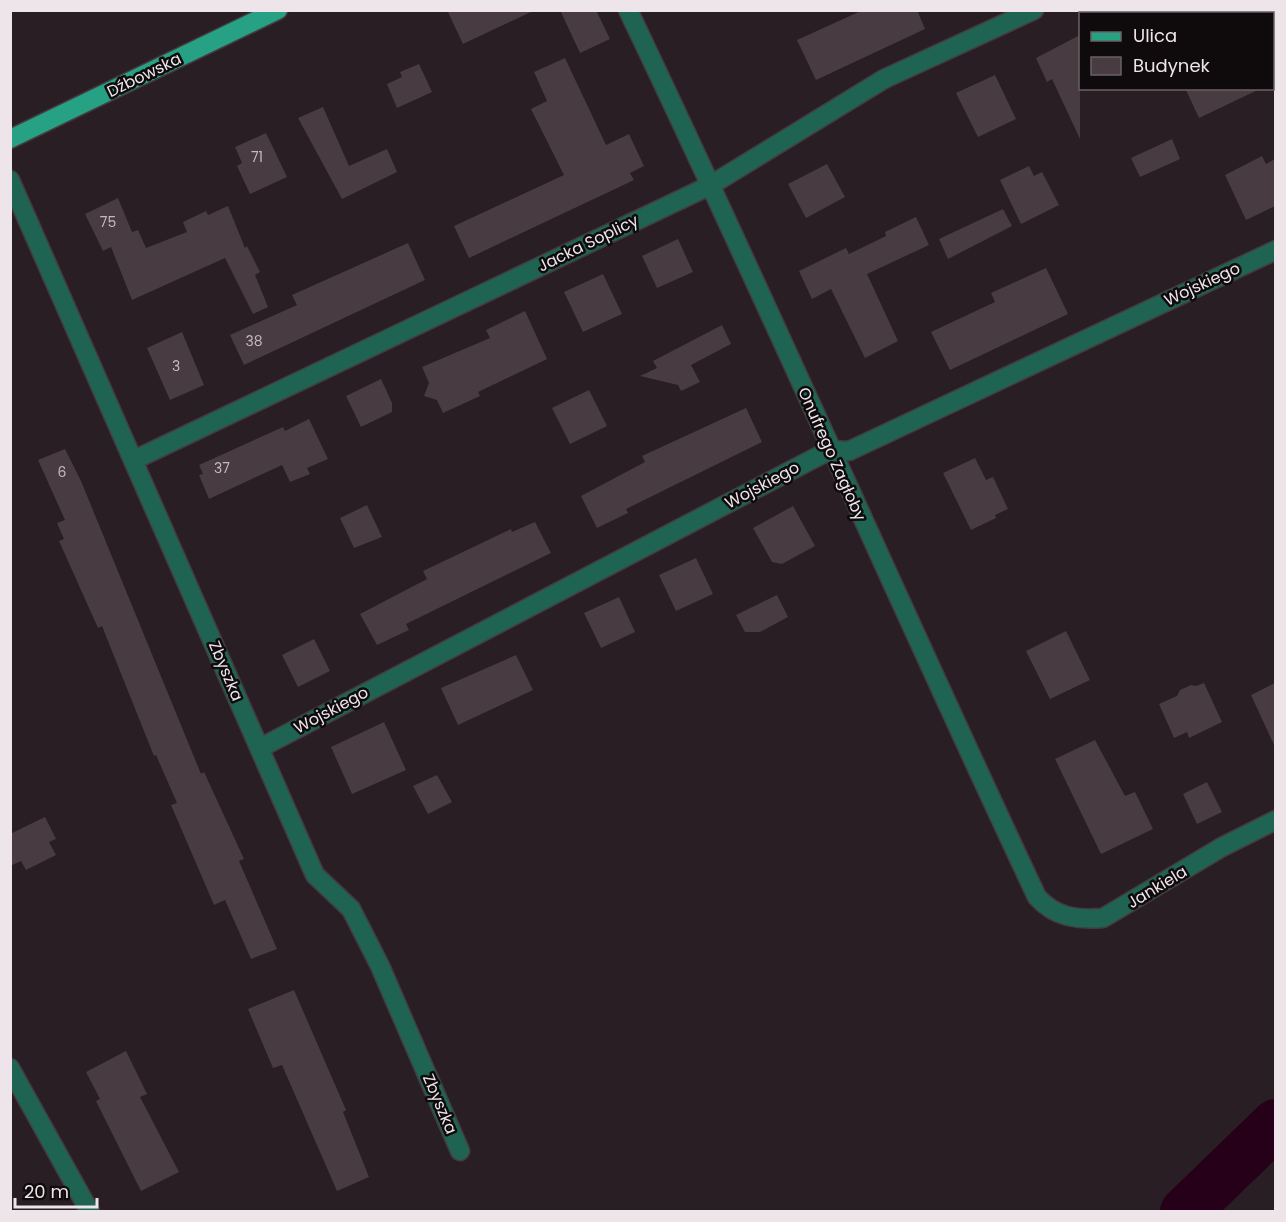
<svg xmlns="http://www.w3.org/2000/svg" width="1286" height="1222" font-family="Poppins,sans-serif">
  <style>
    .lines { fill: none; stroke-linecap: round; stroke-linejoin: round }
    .river { stroke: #260019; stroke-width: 50 }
    .building { fill: #483b42 }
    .minor-casing { stroke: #443a40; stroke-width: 21 }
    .major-casing { stroke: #443a40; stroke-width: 21 }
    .minor { stroke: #1f6452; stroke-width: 18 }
    .major { stroke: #27a183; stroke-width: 18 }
    .labels { text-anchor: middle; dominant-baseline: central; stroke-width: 5; stroke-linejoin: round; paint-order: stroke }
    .number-label { font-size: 14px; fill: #c4babf }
    .street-label { font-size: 16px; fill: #ede5e9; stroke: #0f0a0c }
  </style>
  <rect width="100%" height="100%" fill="#291e24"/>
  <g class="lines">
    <path class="river" d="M 1185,1212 L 1276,1124"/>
  </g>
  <path class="building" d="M 447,10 L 535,10 L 463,44 Z
    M 560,10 L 596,10 L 610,39 L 580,53 Z
    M 863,10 L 917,10 L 925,29 L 816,80 L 797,40 Z
    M 1080,35 L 1080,139 L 1052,79 L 1047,82 L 1036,58 Z
    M 565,58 L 606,145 L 629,134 L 644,166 L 630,173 L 634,180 L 469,258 L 454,226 L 564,175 L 531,109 L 547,101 L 534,72 Z
    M 419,64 L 432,92 L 397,108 L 387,84 L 402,77 L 400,72 Z
    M 995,75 L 1016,119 L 978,137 L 956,93 Z
    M 1185,88 L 1262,88 L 1199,118 Z
    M 323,107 L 349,166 L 387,149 L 397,172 L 342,199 L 298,118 Z
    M 266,133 L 287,177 L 250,194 L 237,166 L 242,163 L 235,147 Z
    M 1172,139 L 1180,159 L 1140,177 L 1131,158 Z
    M 1262,156 L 1266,164 L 1275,159 L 1275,206 L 1246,220 L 1225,175 Z
    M 827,164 L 845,197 L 806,218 L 788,184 Z
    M 1029,166 L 1034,176 L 1042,172 L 1059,205 L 1021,224 L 1000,180 Z
    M 118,198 L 132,232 L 138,230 L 146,248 L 187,232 L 183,222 L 206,211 L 208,215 L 228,206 L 245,248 L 247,246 L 260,272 L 255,275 L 268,307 L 253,314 L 225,258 L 132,300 L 111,247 L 103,251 L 85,214 Z
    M 1003,209 L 1012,226 L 948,259 L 939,239 Z
    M 916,217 L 929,245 L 867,274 L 898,341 L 865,358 L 831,289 L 812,299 L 799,271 L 846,248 L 849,254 L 886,236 L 885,232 Z
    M 678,239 L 693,272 L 657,288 L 642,256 Z
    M 408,243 L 425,280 L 244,365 L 230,335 L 297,305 L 292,295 Z
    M 1046,268 L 1068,314 L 950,370 L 931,332 L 995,302 L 991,293 Z
    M 603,274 L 622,314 L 583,332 L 564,292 Z
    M 525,311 L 547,359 L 478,392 L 480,396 L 443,413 L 437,400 L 424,396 L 429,383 L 422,367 L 490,338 L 486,330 Z
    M 722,325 L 731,344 L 691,365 L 700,382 L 681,391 L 678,385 L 640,376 L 657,368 L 653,361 Z
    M 182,332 L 204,385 L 170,400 L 147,348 Z
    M 381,379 L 392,403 L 392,412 L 361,427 L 346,396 Z
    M 589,390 L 607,426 L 570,444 L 552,408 Z
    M 746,408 L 762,442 L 626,509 L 628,513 L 597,528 L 581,496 L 645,462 L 642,456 Z
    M 309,419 L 328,459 L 307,468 L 310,474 L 290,482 L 282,465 L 209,499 L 199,475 L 203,474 L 199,465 L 283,427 L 285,431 Z
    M 65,449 L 81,481 L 201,774 L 204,772 L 244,859 L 239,861 L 277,949 L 251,959 L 225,900 L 214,905 L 171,805 L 177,803 L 156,755 L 154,756 L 102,626 L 98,628 L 59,541 L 64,539 L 57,523 L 65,520 L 38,460 Z
    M 975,458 L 986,480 L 993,477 L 1008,509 L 995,515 L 996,518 L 971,530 L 943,473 Z
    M 367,505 L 382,537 L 354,548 L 340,518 Z
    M 793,506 L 815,546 L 782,564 L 772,562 L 753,528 Z
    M 535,522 L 551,553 L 406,624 L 409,630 L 377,645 L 360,614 L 427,579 L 423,571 L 511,529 L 512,532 Z
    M 696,558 L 713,594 L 676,611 L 659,575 Z
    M 777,595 L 788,617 L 760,632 L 745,632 L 736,615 Z
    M 619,597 L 635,632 L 601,648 L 584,613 Z
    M 1066,631 L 1090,680 L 1050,699 L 1026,651 Z
    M 314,639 L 330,671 L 298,687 L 282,655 Z
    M 516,655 L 533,690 L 458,725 L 441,688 Z
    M 1204,683 L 1222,722 L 1189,738 L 1187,732 L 1174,738 L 1159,704 L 1177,696 L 1180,690 L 1191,685 L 1196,686 Z
    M 1275,683 L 1275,747 L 1251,695 Z
    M 384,722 L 406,770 L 352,794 L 331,747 Z
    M 1095,740 L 1125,796 L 1135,792 L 1153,829 L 1101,854 L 1055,759 Z
    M 437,775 L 452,802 L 428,814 L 413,786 Z
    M 1207,782 L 1222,812 L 1197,824 L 1183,794 Z
    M 45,817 L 56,839 L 49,842 L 56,855 L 26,870 L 21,861 L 10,866 L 10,834 Z
    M 294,990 L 346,1110 L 343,1112 L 369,1177 L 337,1191 L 282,1065 L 273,1068 L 248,1009 Z
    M 126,1051 L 147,1094 L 140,1097 L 179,1172 L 141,1191 L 96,1101 L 100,1099 L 86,1072 Z"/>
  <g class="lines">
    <g class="minor-casing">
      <path id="minor" d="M 628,10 C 769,304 898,602 1037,897 C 1055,917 1076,920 1103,918 L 1222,847 L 1276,820
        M 1272,21 L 1276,28
        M 10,180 L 315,875 L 351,909 L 380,966 L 460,1151
        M 134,460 L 711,185 L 884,79 L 1034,10
        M 260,748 L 830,450 L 849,451 L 1276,250
        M 10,1068 L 90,1212"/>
    </g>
    <g class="major-casing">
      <path id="major" d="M 10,139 L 278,10"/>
    </g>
    <use href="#minor" class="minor"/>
    <use href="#major" class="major"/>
  </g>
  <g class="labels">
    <g class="number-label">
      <text x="257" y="157">71</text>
      <text x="108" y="222">75</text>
      <text x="254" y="341">38</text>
      <text x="176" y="366">3</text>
      <text x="222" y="468">37</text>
      <text x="62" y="472">6</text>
    </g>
    <g class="street-label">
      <text transform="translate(144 75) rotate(-26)">Dźbowska</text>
      <text transform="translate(588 243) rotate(-26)">Jacka Soplicy</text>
      <text transform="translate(1202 284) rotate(-25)">Wojskiego</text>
      <text transform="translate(832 454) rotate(66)">Onufrego Zagłoby</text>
      <text transform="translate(762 485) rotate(-28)">Wojskiego</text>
      <text transform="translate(226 671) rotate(67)">Zbyszka</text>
      <text transform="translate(331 710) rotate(-28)">Wojskiego</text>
      <text transform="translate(1157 887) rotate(-31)">Jankiela</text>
      <text transform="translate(440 1104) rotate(67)">Zbyszka</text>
    </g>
  </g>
  <rect width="1286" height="1222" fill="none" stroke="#ede5e9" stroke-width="24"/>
  <rect x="1079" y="12" width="195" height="78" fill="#0f0a0c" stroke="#686264" stroke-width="1.5"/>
  <rect x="1091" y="32" width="30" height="9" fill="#27a183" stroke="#686264" stroke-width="1.5"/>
  <text x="1133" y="42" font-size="18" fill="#ede5e9">Ulica</text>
  <rect x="1091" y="57" width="30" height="18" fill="#483b42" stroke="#686264" stroke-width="1.5"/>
  <text x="1133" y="72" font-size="18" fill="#ede5e9">Budynek</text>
  <path d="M15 1198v9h82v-9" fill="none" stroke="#ede5e9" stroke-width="3"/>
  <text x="24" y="1198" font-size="18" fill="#ede5e9" stroke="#0f0a0c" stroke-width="4.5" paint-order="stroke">20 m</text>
</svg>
